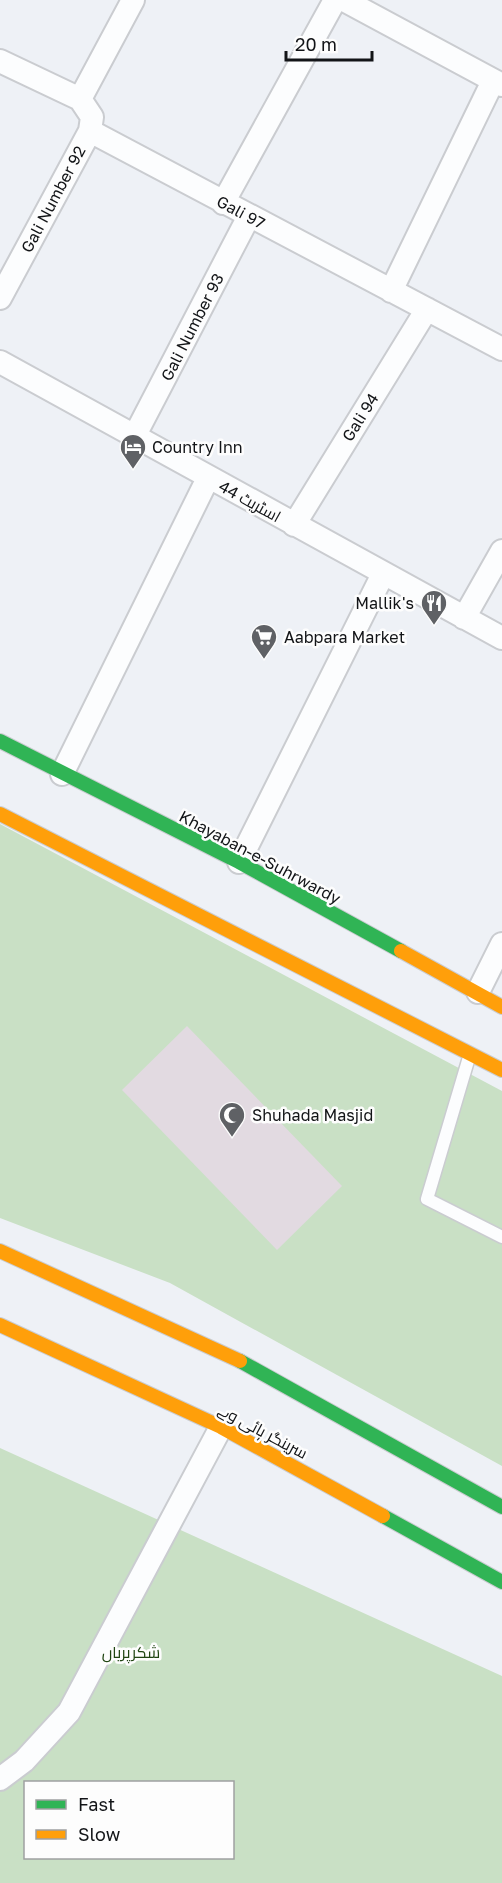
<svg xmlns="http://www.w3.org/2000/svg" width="502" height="1883" font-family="'Golos Text',Cairo,sans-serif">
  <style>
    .green { fill: #c9e0c5; fill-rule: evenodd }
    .building { fill: #e2dae1 }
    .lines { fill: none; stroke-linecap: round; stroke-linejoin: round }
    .lane-casing { stroke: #caccd0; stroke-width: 15 }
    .street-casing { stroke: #caccd0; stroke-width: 26 }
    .fast-casing { stroke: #caccd0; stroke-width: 16 }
    .slow-casing { stroke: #caccd0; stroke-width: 16 }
    .lane { stroke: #fcfdfe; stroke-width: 12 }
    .street { stroke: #fcfdfe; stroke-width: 22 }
    .fast { stroke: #30b455; stroke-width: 14 }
    .slow { stroke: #ff9f0a; stroke-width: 14 }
    .labels { text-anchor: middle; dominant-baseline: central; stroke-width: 5; stroke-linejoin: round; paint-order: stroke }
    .street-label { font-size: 16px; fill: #121417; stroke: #fdfdfd }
    .poi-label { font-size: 16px; fill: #121417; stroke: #fdfdfd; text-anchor: start }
    .park-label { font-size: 16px; fill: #204512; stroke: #fdfdfd }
  </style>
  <rect width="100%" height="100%" fill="#eef1f6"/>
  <path class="green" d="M 0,824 L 502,1091 L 502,1466 L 170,1283 L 0,1218 Z
    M 0,1448 L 502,1676 L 502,1883 L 0,1883 ZM 26,1782 L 232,1782 L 232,1858 L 26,1858 Z"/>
  <path class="building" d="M 187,1026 L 342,1186 L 277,1250 L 122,1090 Z"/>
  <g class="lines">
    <g class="lane-casing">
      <path id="lane" d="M 470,1054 L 427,1199 L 502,1237"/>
    </g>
    <g class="street-casing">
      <path id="street" d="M 344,0 L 502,85
        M 0,61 L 80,99 L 92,117 L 90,131 L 502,349
        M 80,99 L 133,0
        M 223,203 L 335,0
        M 391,291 L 493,81
        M 0,298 L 90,131
        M 0,362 L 502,638
        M 134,437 L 249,216
        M 294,525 L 427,309
        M 464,618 L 502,551
        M 62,774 L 208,478
        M 239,862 L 383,574
        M 478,992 L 502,944
        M 0,1779 L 24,1761 L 69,1712 L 221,1427"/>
    </g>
    <g class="fast-casing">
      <path id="fast" d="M 0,741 L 239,862 L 401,951
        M 240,1361 L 502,1507
        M 383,1516 L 502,1582"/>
    </g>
    <g class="slow-casing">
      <path id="slow" d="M 0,814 L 502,1070
        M 401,951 L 502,1007
        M 0,1251 L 240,1361
        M 0,1325 L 221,1427 L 383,1516"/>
    </g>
    <use href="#lane" class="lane"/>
    <use href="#street" class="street"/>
    <use href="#fast" class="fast"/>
    <use href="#slow" class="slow"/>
  </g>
  <defs>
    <g id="hotel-pin" transform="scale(1.35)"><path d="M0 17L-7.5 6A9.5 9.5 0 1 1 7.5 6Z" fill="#5f6165" stroke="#fdfdfd"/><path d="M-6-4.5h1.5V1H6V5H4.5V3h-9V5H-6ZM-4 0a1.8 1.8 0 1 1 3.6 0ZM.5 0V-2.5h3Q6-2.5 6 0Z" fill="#fff"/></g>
    <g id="restaurant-pin" transform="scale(1.35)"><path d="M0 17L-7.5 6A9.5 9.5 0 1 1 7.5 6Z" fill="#5f6165" stroke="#fdfdfd"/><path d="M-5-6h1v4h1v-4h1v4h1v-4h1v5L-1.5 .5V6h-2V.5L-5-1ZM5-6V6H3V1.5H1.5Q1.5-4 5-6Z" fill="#fff"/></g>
    <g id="supermarket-pin" transform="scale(1.35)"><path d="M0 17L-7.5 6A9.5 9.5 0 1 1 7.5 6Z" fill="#5f6165" stroke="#fdfdfd"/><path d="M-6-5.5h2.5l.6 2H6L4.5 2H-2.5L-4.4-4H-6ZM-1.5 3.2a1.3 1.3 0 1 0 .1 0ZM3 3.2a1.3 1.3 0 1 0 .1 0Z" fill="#fff"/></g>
    <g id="mosque-pin" transform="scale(1.35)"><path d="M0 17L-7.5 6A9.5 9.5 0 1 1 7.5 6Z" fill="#5f6165" stroke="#fdfdfd"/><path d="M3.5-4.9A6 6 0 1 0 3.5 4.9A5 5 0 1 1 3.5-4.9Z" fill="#fff"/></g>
  </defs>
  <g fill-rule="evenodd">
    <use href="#hotel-pin" x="133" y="447"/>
    <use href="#restaurant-pin" x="434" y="603"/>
    <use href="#supermarket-pin" x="264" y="637"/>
    <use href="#mosque-pin" x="232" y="1115"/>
  </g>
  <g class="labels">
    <g class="street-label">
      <text transform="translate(53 199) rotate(-62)">Gali Number 92</text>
      <text transform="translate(241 212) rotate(28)">Gali 97</text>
      <text transform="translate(192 327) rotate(-63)">Gali Number 93</text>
      <text transform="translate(360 417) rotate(-58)">Gali 94</text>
      <text transform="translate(250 501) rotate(29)">اسٹریٹ 44</text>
      <text transform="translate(260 857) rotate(28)">Khayaban-e-Suhrwardy</text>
      <text transform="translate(263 1431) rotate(28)">سرینگر ہائی وے</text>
    </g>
    <g class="poi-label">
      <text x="152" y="447">Country Inn</text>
      <text x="414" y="603" text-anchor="end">Mallik's</text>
      <text x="284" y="637">Aabpara Market</text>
      <text x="252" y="1115">Shuhada Masjid</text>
    </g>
    <g class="park-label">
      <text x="131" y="1652">شکرپریاں</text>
    </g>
  </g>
  <rect x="24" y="1781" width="210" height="78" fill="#fdfdfd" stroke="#9fa0a1" stroke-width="1.5"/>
  <rect x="36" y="1800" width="30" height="9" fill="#30b455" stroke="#9fa0a1" stroke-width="1.5"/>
  <text x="78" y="1811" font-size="18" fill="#121417">Fast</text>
  <rect x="36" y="1830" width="30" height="9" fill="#ff9f0a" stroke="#9fa0a1" stroke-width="1.5"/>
  <text x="78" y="1841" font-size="18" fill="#121417">Slow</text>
  <path d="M286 51v9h86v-9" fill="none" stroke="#121417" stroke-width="3"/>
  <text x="295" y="51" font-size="18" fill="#121417" stroke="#fdfdfd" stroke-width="4.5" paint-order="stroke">20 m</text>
</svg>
